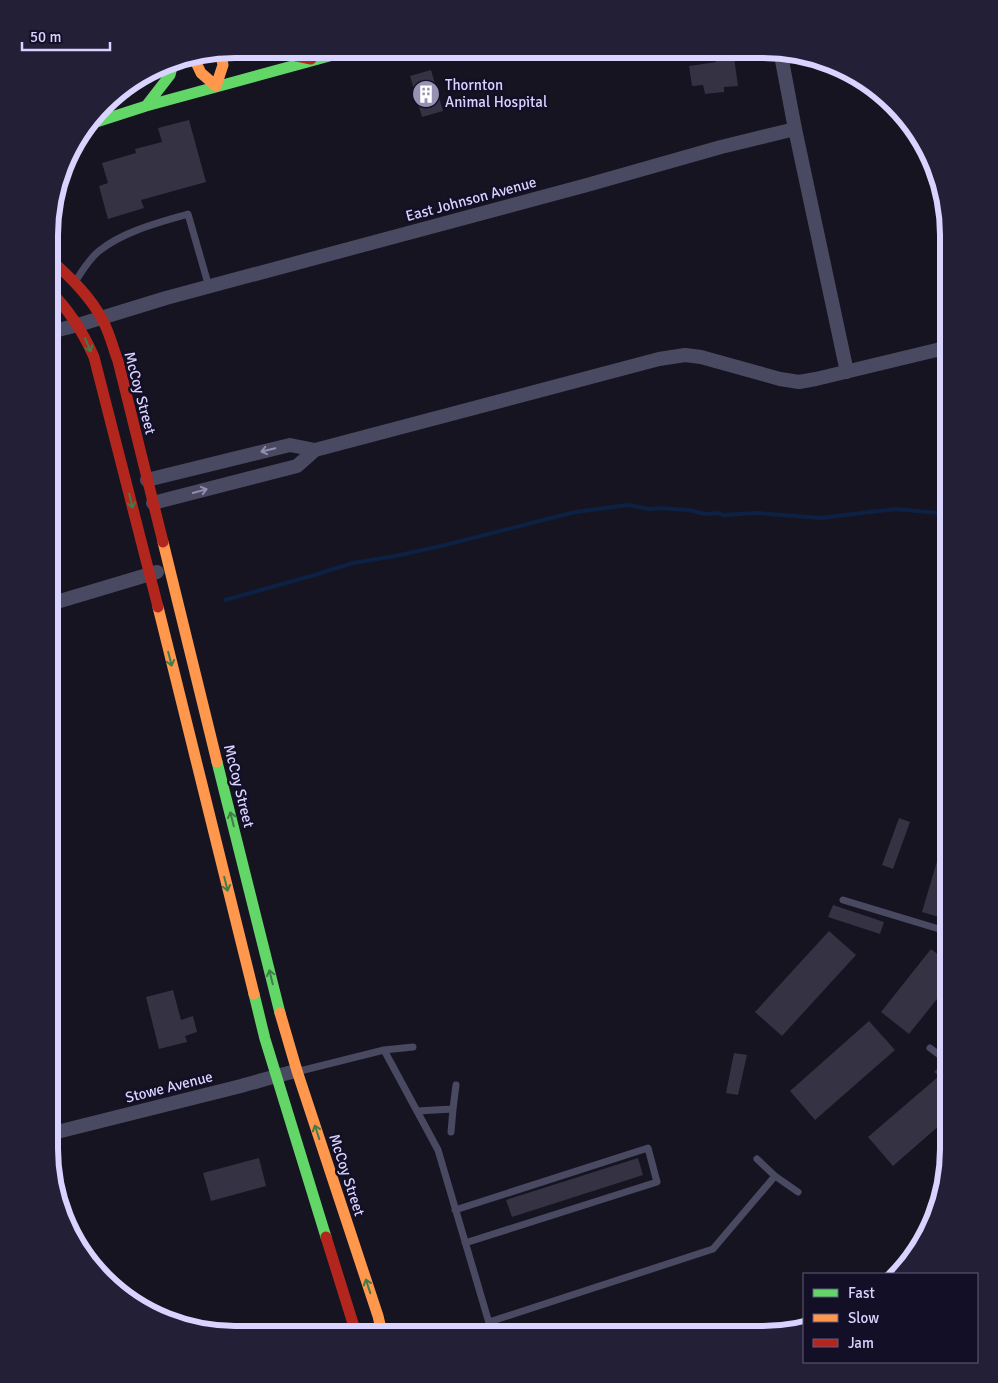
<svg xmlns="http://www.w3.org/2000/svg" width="998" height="1383" font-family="Signika,sans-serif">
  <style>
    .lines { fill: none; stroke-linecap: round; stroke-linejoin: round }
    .stream { stroke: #0d2144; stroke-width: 4 }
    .building { fill: #343243 }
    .lane { stroke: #4a4962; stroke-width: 7 }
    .street { stroke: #4a4962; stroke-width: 14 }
    .fast { stroke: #63d668; stroke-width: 11 }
    .slow { stroke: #ff974d; stroke-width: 11 }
    .jam { stroke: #b3261e; stroke-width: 11 }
    .oneway { stroke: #3f7c4a }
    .oneway2 { stroke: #928eb0 }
    .labels { text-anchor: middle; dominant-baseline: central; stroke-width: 5; stroke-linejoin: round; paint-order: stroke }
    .poi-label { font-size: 15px; fill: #d9d4ff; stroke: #130f26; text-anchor: start }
    .street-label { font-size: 15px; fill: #d9d4ff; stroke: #130f26 }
    .rim { fill: none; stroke: #d9d4ff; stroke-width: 6 }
  </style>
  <rect width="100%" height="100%" fill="#161421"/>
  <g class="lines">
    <path class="stream" d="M 225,600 L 311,576 L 353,563 L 395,556 L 441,546 L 575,512 L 628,505 L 650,509 L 659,508 L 689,510 L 705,514 L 719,513 L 723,515 L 756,513 L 821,518 L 895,509 L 949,514"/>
  </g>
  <path class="building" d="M 734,57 L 738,86 L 724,87 L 724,92 L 705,94 L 703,85 L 692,86 L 689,66 L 716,62 L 716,59 Z
    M 431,70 L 443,111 L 422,117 L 410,76 Z
    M 189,120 L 206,182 L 141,200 L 144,208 L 108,219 L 99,186 L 108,183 L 102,163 L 136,153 L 135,149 L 162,142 L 158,128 Z
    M 899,818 L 910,822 L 893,869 L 882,865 Z
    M 946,831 L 949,831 L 949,920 L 922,912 Z
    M 833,905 L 884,922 L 880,934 L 828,917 Z
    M 829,931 L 856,955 L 782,1036 L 755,1012 Z
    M 931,949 L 949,963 L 949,984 L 909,1034 L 881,1012 Z
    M 173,990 L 181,1020 L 193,1016 L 197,1032 L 185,1036 L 187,1042 L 159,1049 L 146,997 Z
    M 869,1021 L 895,1050 L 815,1120 L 790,1091 Z
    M 734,1053 L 747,1055 L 738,1095 L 726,1093 Z
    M 942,1064 L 949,1067 L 949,1117 L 893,1166 L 868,1137 L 939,1076 L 934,1072 Z
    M 259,1158 L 266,1186 L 211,1201 L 203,1173 Z
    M 638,1158 L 643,1175 L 512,1217 L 506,1200 Z"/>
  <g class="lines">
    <path class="lane" d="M 75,282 C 82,271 89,259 99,251 C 124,231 158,223 188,214 L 209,287
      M 843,900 L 949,932
      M 930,1048 L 949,1062
      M 384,1050 L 413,1047
      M 300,1071 L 384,1050 L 438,1150 L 492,1333
      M 417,1111 L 453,1109 L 456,1085
      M 451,1132 L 453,1109
      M 775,1176 L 798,1192
      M 455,1210 L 648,1148 L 657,1182 L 465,1243
      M 489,1322 L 713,1249 L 775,1176 L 757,1159"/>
    <path class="street" d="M 795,129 L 847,372
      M 50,332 L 78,325 L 166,298 L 587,185 L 721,147 L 795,129 L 780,50
      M 147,480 L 290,445 L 315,450
      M 153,503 L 297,466 L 315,450 L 659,359 L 685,355 L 701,357 L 780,379 L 799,382 L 816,379 L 949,347
      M 50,604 L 157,572
      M 49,1134 C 113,1118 177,1102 241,1086 C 260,1081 278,1075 297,1071"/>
    <path class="fast" d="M 146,106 L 170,75 L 174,59
      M 87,125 L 146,106 L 355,49
      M 217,762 L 280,1013
      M 254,994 L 265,1039 L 326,1237"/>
    <path class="slow" d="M 193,56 L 201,73 L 216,86 L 223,65 L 220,51
      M 163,542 L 217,762
      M 158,607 L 254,994
      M 280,1013 L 297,1071 L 378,1316 L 382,1333"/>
    <path class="jam" d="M 264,49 L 311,59
      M 50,259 C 70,277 91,297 103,321 C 110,334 113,348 118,361 L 163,542
      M 50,291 C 70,311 83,332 94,357 L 158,607
      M 326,1237 L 356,1333"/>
  </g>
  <defs><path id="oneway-shaft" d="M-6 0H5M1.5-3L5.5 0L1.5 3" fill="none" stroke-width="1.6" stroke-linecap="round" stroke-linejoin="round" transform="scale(1.25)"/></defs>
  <g class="oneway">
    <use href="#oneway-shaft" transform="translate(88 345) rotate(67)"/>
    <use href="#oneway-shaft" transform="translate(131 501) rotate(76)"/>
    <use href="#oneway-shaft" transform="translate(170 659) rotate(76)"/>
    <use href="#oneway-shaft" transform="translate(232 819) rotate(-104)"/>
    <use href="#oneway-shaft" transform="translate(226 884) rotate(76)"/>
    <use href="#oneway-shaft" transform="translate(271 977) rotate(-104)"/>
    <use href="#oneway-shaft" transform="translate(317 1132) rotate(-108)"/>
    <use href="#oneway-shaft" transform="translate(368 1286) rotate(-108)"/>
  </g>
  <g class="oneway2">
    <use href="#oneway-shaft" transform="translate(268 450) rotate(166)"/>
    <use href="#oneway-shaft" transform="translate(200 491) rotate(-15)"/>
  </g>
  <defs>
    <g id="building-disc" transform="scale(1.4375)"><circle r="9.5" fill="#9591b1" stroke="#130f26"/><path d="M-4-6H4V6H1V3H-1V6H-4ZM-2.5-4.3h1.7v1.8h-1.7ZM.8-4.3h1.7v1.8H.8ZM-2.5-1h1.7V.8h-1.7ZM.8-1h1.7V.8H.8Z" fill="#fff"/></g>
  </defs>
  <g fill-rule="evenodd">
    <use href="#building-disc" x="426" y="94"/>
  </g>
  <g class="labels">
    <g class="poi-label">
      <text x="445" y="85">Thornton<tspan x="445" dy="17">Animal Hospital</tspan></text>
    </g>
    <g class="street-label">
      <text transform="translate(471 199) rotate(-15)">East Johnson Avenue</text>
      <text transform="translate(140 393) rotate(75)">McCoy Street</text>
      <text transform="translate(239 786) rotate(76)">McCoy Street</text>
      <text transform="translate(169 1087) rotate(-14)">Stowe Avenue</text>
      <text transform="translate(347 1175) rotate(72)">McCoy Street</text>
    </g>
  </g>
  <path d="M0 0H998V1383H0ZM235 58H763A177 177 0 0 1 940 235V1149A177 177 0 0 1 763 1326H235A177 177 0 0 1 58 1149V235A177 177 0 0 1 235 58Z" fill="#231f37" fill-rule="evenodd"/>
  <path class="rim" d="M235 58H763A177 177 0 0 1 940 235V1149A177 177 0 0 1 763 1326H235A177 177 0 0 1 58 1149V235A177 177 0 0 1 235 58Z"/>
  <rect x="803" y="1273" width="175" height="90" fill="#130f26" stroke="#625e7d"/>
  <rect x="813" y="1289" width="25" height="8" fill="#63d668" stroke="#625e7d"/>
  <text x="848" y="1298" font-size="15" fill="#d9d4ff">Fast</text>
  <rect x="813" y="1314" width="25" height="8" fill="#ff974d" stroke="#625e7d"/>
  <text x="848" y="1323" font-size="15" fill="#d9d4ff">Slow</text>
  <rect x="813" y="1339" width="25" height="8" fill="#b3261e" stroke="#625e7d"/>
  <text x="848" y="1348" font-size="15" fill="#d9d4ff">Jam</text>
  <path d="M22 42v8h88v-8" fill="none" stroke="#d9d4ff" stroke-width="2.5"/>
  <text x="30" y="42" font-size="15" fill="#d9d4ff" stroke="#130f26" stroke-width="4" paint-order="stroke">50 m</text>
</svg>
